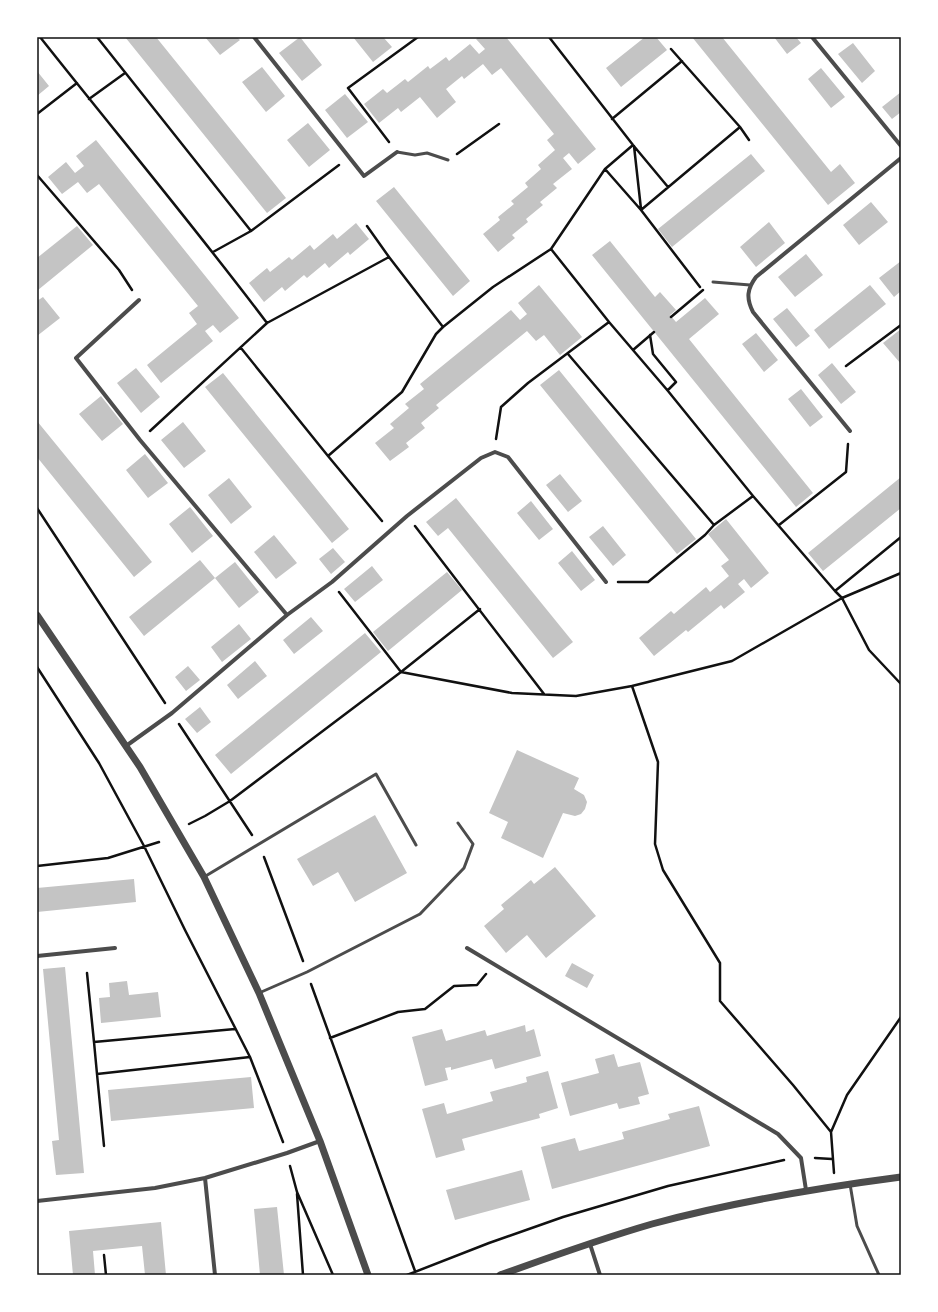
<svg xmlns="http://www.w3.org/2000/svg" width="938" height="1312" font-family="'Fira Sans Condensed',sans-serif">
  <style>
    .building { fill: #c4c4c4 }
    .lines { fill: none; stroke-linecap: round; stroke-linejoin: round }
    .path { stroke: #111; stroke-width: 2.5 }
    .service { stroke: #4c4c4c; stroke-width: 3 }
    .minor { stroke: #4c4c4c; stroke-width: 4 }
    .tertiary { stroke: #4c4c4c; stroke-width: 7 }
    .neatline { fill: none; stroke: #111; stroke-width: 1.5 }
  </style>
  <rect width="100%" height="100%" fill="#fff"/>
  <path class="building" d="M 125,37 L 156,37 L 286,198 L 267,213 Z
    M 205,37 L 237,37 L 240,40 L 220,55 Z
    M 300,37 L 322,65 L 302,81 L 279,53 Z
    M 353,37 L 383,37 L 392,47 L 373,62 Z
    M 479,37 L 506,37 L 596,149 L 578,164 L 569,153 L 563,158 L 572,169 L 553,184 L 557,188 L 540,202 L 543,205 L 526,219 L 528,222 L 512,235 L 515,238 L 498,252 L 483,234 L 500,220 L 498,217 L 514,204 L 511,201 L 528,187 L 525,183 L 541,169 L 538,165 L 555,150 L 547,140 L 554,134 L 501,68 L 492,75 L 483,64 L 464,79 L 462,76 L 446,89 L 456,102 L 437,118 L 420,97 L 401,112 L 398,108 L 379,123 L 364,104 L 383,89 L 387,93 L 405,79 L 408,82 L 428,66 L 430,69 L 446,57 L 449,61 L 470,44 L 479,54 L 485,49 L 476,39 Z
    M 645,37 L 656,37 L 667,50 L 621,87 L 606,68 Z
    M 692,37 L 722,37 L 831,172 L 840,164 L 855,183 L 828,205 Z
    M 774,37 L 796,37 L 801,43 L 787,54 Z
    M 853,43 L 875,71 L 862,83 L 838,54 Z
    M 262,67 L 285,96 L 266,112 L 242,82 Z
    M 821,68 L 845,97 L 831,108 L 808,79 Z
    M 37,71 L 49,86 L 37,96 Z
    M 901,92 L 901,112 L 892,119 L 882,107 Z
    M 345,94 L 368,122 L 347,138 L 325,110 Z
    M 308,123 L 330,150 L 309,167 L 287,140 Z
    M 96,140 L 239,318 L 220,333 L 213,325 L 205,331 L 213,341 L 161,383 L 147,365 L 197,324 L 189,313 L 198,306 L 99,184 L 87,193 L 78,182 L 62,194 L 48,177 L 66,162 L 75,173 L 84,166 L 76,156 Z
    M 751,154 L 765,171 L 672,247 L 658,229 Z
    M 394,187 L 470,281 L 453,296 L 376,201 Z
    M 871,202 L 888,222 L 859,245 L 843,225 Z
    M 769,222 L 785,243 L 756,267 L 740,247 Z
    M 356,223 L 369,239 L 350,255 L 348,252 L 329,268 L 325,263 L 307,278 L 304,275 L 285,291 L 282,287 L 264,302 L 249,283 L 267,268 L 270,272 L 289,257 L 292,260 L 310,245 L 314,250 L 333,234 L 337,239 Z
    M 77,226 L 93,245 L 38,290 L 37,288 L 37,258 Z
    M 610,241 L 655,297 L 660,292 L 676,310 L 670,315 L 676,322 L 705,298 L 719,314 L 689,339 L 813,493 L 796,507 L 592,255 Z
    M 806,254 L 823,275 L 795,297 L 778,277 Z
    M 901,261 L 901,291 L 894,297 L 879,278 Z
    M 539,285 L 582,337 L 560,355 L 544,335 L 536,341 L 527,331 L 436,405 L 439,408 L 421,423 L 425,428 L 406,443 L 409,447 L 390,461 L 375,443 L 394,428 L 390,424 L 409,408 L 405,404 L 424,389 L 420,384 L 511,310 L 520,320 L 527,314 L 518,303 Z
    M 870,285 L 886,304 L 829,349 L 814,330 Z
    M 43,297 L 60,318 L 37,336 L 37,301 Z
    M 787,308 L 810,336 L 796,347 L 773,319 Z
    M 901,329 L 901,364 L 883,343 Z
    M 756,333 L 778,360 L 764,372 L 742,344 Z
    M 832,363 L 856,392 L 841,404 L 818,375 Z
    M 136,368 L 160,397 L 141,413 L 117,383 Z
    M 559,370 L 696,539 L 677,554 L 540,385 Z
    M 223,373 L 349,529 L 332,543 L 205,387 Z
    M 801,389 L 823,417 L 810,427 L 788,399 Z
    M 101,396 L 123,424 L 102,441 L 79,414 Z
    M 37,421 L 152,562 L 134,577 L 37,457 Z
    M 183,422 L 206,451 L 184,468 L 161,440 Z
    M 145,454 L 168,483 L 148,498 L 126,470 Z
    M 560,474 L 582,501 L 568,512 L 546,485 Z
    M 901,477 L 901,508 L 823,571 L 808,553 Z
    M 229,478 L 252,507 L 231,524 L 208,495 Z
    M 456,498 L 573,642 L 553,658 L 448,528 L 438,536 L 426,522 Z
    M 531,501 L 553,529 L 539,540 L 517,513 Z
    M 190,507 L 213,536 L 192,553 L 169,524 Z
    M 726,519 L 769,573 L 751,588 L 744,579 L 738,584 L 745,592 L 724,609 L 721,605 L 688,632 L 686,630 L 654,656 L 639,638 L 671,611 L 674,614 L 706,587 L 710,592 L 729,576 L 721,566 L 729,560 L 708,534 Z
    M 603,526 L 626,555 L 613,566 L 589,537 Z
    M 274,535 L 297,563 L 276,579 L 254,552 Z
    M 333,548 L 345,562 L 331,574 L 319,559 Z
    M 572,551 L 595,580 L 581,591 L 558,563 Z
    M 200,560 L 215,578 L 144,636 L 129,617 Z
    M 235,562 L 259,592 L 239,608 L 215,578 Z
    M 372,566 L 383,580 L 355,602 L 344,589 Z
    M 447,572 L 462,590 L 388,651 L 373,632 Z
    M 311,617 L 323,631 L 294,654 L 283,640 Z
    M 239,624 L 251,639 L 222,662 L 211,647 Z
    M 365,633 L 381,652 L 231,774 L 215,755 Z
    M 255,661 L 267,676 L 238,699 L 227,685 Z
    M 188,666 L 200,680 L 186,691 L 175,677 Z
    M 200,707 L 211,722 L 197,733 L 185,719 Z
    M 517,750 L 579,778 L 574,789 L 584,795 L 587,802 L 585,809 L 581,814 L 575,816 L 563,813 L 543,858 L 501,838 L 508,822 L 489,813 Z
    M 375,815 L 407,873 L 355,902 L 338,872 L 313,886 L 297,859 Z
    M 555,867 L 596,916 L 546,958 L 527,935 L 506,953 L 484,926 L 504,909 L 501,905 L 531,880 L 534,884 Z
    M 134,879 L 136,902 L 37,912 L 37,888 Z
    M 572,963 L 594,975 L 587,988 L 565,976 Z
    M 65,967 L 84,1173 L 56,1175 L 52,1141 L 59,1140 L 43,969 Z
    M 127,981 L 129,995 L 158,992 L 161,1017 L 101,1023 L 99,998 L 110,997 L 109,983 Z
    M 525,1025 L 526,1032 L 534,1029 L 541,1056 L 495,1069 L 492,1059 L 451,1070 L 451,1067 L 445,1068 L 448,1080 L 425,1086 L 412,1037 L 442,1029 L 446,1041 L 485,1030 L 487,1036 Z
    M 614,1054 L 618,1067 L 640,1062 L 649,1094 L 638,1097 L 640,1104 L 619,1109 L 617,1103 L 570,1116 L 561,1083 L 599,1073 L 595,1059 Z
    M 548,1071 L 558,1108 L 539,1114 L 540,1118 L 462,1139 L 465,1150 L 436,1158 L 422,1109 L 444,1103 L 447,1114 L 493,1101 L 490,1092 L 527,1082 L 526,1077 Z
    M 251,1077 L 254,1108 L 111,1121 L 108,1090 Z
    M 699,1106 L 710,1146 L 552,1189 L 541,1147 L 575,1138 L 579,1151 L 624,1139 L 622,1132 L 670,1119 L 668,1114 Z
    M 522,1170 L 530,1200 L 455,1220 L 446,1190 Z
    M 277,1207 L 284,1275 L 260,1275 L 254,1209 Z
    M 161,1222 L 166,1275 L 145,1275 L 142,1246 L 93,1251 L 95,1275 L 73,1275 L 69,1231 Z"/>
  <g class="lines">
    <path class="path" d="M 40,37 C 116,133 194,226 267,323
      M 97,37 L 251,231
      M 549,37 L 633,145 L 668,187
      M 671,49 L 740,127 L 749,140
      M 89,99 L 125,73
      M 37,114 L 77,83
      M 612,119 L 682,61
      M 389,142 L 348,88 L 418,37
      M 634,146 L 641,209
      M 457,154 L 499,124
      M 605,169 L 641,210 L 700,287
      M 37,175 L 119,270 L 132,290
      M 641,210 L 740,127
      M 367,226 L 389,257
      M 551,249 L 609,322 L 668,391 L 753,496 L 835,591 L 842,598 L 869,650 L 901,684
      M 213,252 L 251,231 L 339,165
      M 671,317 L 703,290
      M 650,335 L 653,354 L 676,382 L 668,390
      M 241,348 L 328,456 L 382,521
      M 633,350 L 654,332
      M 568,354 L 714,525
      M 846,366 L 901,325
      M 150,431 L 267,323 L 389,257 L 443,327
      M 496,439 L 501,407 L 528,383 L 609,322
      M 328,456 L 402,392 L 436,334 L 443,327 L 493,287 L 551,249 L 605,169 L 633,145
      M 37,508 L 165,703
      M 779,525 L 846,472 L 848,444
      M 415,526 L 544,694
      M 618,582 L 648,582 L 705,535 L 714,525 L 753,496
      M 835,591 L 901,537
      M 339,592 L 401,672 L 480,609
      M 37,667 L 99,763 L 144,846 L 185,930 L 250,1057 L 283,1142
      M 632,686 L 658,762 L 655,844 L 663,870 L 720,963 L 720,1001 L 793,1085 L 831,1132
      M 179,724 L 252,835
      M 189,824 L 205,816 L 230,801 L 401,672 L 512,693 L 576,696 L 632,686 L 732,661 L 842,598 L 901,573
      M 264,857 L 303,961
      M 37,866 L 108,858 L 159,842
      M 87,973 L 94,1042
      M 311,984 L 415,1271
      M 235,1029 L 94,1042 L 97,1074 L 250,1057
      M 330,1038 L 398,1012 L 425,1009 L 454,986 L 477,985 L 486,974
      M 97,1074 L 104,1146
      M 815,1158 L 832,1159
      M 290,1166 L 297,1192 L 333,1275
      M 834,1173 L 831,1132 L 847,1095 L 901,1017
      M 297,1194 L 303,1275
      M 104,1255 L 106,1275
      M 407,1275 L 489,1243 L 563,1217 L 668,1186 L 784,1160"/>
    <path class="service" d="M 397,152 L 415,155 L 427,153 L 448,160
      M 713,282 L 750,285
      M 204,877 L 376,774 L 416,845
      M 259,993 L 307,972 L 420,914 L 464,868 L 473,844 L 458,823
      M 850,1184 L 857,1226 L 879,1275"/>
    <path class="minor" d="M 254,37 L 364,176 L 397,152
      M 812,37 L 901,146
      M 139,300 L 76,358 L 140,440 L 287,615
      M 850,431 L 753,312 C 746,298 747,289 756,277 L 901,158
      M 126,746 L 172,713 L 287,615 L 332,582 L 407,516 L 481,458 L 495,452 L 508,457 L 606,582
      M 467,948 L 778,1134 L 801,1158 L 806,1190
      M 37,956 L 115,948
      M 205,1178 L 215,1275
      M 37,1201 L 155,1188 L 205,1178 L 287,1153 L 320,1141
      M 590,1244 L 600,1275"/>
    <path class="tertiary" d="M 37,615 L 140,767 L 204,877 L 259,993 L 320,1141 L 368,1275
      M 500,1275 C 550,1257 600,1239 652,1224 C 733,1202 817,1188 901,1177"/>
  </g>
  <rect width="938" height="1312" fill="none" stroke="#ffffff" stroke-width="76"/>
  <rect x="38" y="38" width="862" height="1236" class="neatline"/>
</svg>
